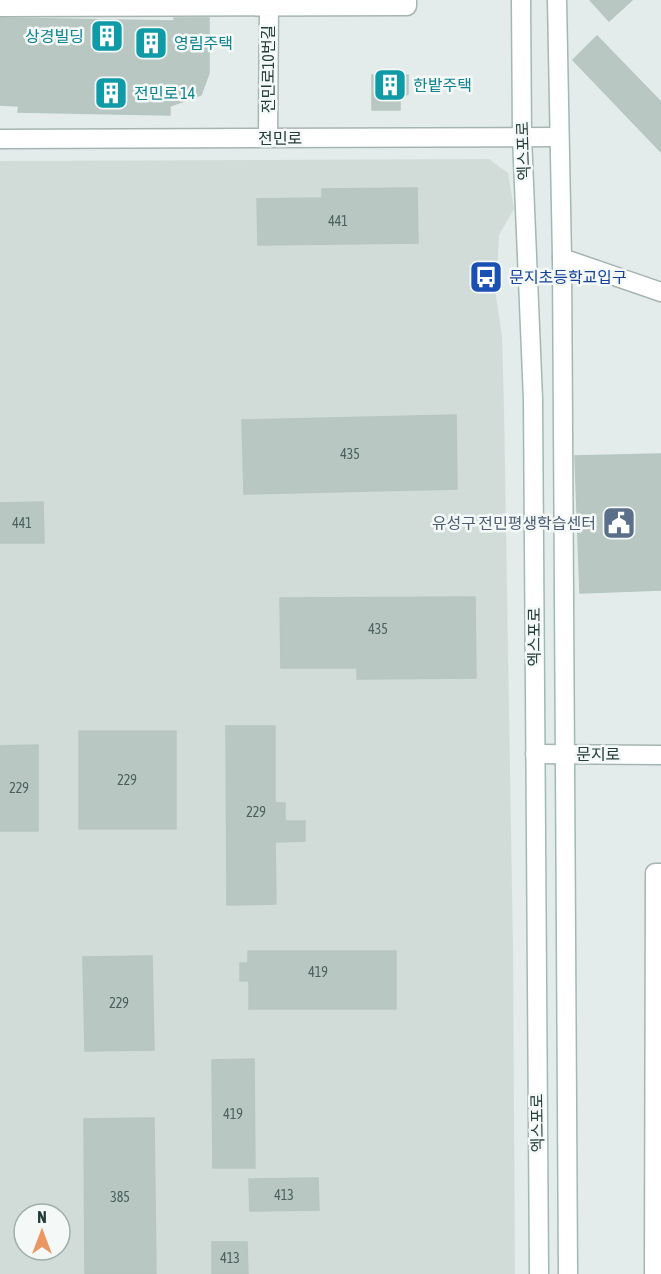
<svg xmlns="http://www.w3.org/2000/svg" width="661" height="1274" font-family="'Asap Condensed','Noto Sans KR',sans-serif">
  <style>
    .built { fill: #d1dcd9; fill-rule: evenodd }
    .building { fill: #b9c7c3; stroke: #b6c6c1; stroke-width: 1.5 }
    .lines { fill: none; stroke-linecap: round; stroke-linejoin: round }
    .street-casing { stroke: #a6b4b2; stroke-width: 21 }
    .secondary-casing { stroke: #a2b8b3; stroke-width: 21 }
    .street { stroke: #fff; stroke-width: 18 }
    .secondary { stroke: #fff; stroke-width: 18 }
    .labels { text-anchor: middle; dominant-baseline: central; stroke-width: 5; stroke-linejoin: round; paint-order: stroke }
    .number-label { font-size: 14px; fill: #49605c }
    .culture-label { font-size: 16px; fill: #0d838f; stroke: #f4f9f7; text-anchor: start }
    .street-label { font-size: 16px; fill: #243d3a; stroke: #f4f9f7 }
    .transit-label { font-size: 16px; fill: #164399; stroke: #f4f9f7; text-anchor: start }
    .service-label { font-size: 16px; fill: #4e5e75; stroke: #f4f9f7; text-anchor: end }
  </style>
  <rect width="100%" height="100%" fill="#e3ecea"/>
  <path class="built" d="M 489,159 L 508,173 L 514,209 L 499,235 L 496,296 L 502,336 L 504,407 L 513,949 L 515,1274 L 0,1274 L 0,161 ZM 24,1214 L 60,1214 L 60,1250 L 24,1250 Z"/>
  <path class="building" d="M 590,0 L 632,0 L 609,21 Z
    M 0,18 L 174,21 L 174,18 L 209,18 L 209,73 L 201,95 L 170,106 L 170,115 L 18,112 L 19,106 L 0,105 Z
    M 597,36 L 661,102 L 661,152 L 573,60 Z
    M 372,75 L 408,75 L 408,94 L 400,97 L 400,110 L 372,110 Z
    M 417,188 L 418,243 L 258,245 L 257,199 L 322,198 L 322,189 Z
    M 456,415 L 457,489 L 244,494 L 242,420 Z
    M 661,454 L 661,590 L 580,593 L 575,456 Z
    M 43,502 L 44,543 L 0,543 L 0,503 Z
    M 475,597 L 476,678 L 357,679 L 357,668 L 281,668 L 280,598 Z
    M 226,726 L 275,726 L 275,803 L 285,803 L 285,821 L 305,821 L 305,841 L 275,842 L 276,904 L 227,905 Z
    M 79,731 L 176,731 L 176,829 L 79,829 Z
    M 38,745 L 38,831 L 0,831 L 0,746 Z
    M 248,951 L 396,951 L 396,1009 L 249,1009 L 249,981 L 240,981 L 240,963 L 248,963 Z
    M 152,956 L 154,1050 L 85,1051 L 83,957 Z
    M 254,1059 L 255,1168 L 213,1168 L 212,1060 Z
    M 154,1118 L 156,1274 L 85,1274 L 84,1119 Z
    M 318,1178 L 319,1210 L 250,1211 L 249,1179 Z
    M 212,1242 L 247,1242 L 248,1274 L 212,1274 Z"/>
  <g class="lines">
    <g class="street-casing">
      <path id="street" d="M 0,7 L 407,6 L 407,0
        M 268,138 L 269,0
        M 0,139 L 559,137
        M 562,258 L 661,292
        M 535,754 L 661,755
        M 654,1274 L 655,873 L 661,873"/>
    </g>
    <g class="secondary-casing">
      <path id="secondary" d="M 521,0 L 522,137 L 533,399 L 539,1274
        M 557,0 L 562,258 L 568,1274"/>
    </g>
    <use href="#street" class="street"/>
    <use href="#secondary" class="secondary"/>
  </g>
  <defs>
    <g id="building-square" transform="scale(1.725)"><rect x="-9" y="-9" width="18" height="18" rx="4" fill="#0f9aa8" stroke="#f4f9f7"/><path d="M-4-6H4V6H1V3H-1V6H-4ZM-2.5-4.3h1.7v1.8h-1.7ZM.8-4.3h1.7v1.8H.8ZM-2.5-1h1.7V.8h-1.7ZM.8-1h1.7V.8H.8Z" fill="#fff"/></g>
    <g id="bus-square" transform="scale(1.725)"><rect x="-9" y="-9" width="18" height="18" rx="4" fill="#1a4fb4" stroke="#f4f9f7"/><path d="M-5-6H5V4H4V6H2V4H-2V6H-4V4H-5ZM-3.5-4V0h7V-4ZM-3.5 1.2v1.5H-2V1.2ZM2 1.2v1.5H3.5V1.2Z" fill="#fff"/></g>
    <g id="civic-square" transform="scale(1.725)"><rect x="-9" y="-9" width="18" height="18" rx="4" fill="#5c6f8a" stroke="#f4f9f7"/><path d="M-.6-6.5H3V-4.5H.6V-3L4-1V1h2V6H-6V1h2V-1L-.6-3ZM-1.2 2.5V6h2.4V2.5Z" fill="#fff"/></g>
  </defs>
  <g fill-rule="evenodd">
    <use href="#building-square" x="107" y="36"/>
    <use href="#building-square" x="151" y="43"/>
    <use href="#building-square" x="390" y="85"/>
    <use href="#building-square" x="111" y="93"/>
    <use href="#bus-square" x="486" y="277"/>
    <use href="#civic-square" x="619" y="523"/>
  </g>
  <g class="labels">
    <g class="number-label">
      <text x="338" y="221">441</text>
      <text x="350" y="454">435</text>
      <text x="22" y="523">441</text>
      <text x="378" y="629">435</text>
      <text x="127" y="780">229</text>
      <text x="19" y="788">229</text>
      <text x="256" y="812">229</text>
      <text x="318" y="972">419</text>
      <text x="119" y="1003">229</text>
      <text x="233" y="1114">419</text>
      <text x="284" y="1195">413</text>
      <text x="120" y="1197">385</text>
      <text x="230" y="1258">413</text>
    </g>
    <g class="culture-label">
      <text x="84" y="36" text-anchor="end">상경빌딩</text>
      <text x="174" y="43">영림주택</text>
      <text x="413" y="85">한밭주택</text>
      <text x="134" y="93">전민로 14</text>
    </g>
    <g class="street-label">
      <text transform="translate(268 69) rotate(-90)">전민로10번길</text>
      <text x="280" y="138">전민로</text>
      <text transform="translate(523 151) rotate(-92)">엑스포로</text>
      <text transform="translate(534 637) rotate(-90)">엑스포로</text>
      <text x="598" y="754">문지로</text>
      <text transform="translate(537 1123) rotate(-91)">엑스포로</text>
    </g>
    <g class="transit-label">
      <text x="509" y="277">문지초등학교입구</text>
    </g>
    <g class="service-label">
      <text x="596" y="523">유성구 전민평생학습센터</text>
    </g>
  </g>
  <g transform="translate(42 1232)"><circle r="28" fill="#f4f9f7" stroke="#a1aeab" stroke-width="1.5"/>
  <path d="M0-4.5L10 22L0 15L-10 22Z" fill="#ec9662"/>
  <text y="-9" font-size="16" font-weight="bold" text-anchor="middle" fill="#243d3a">N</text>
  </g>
</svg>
